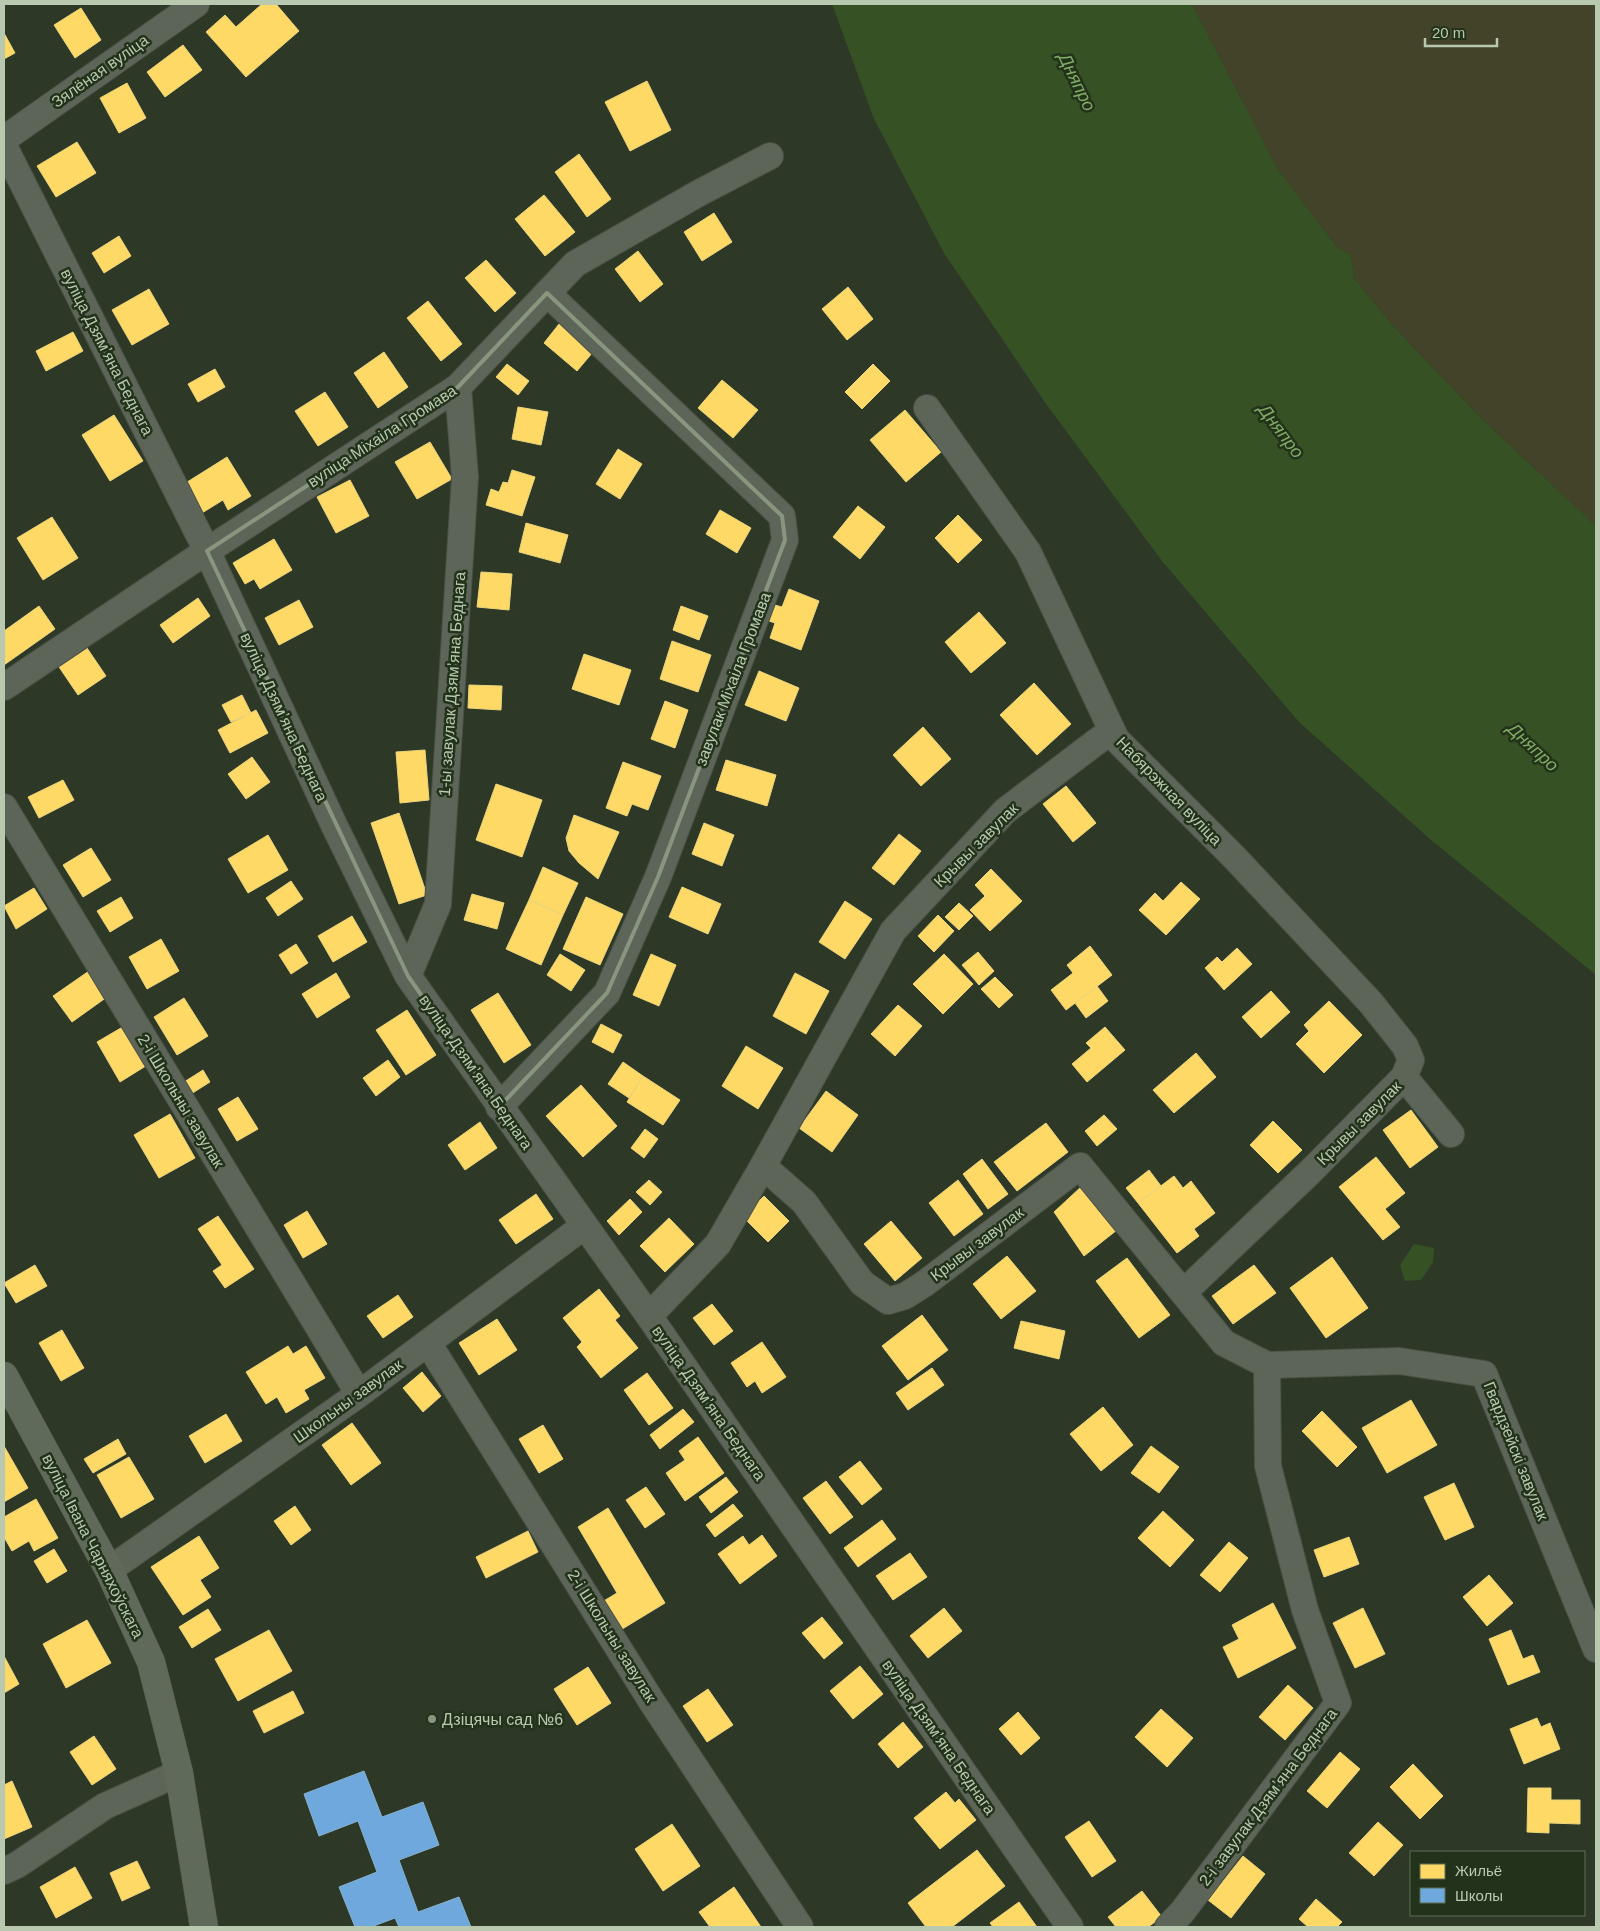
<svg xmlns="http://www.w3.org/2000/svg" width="1600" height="1931" font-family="Arial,sans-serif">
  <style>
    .green { fill: #43432a }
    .water { fill: #365225 }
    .homes { fill: #ffd966; stroke: #ead47c }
    .schools { fill: #6fa8dc; stroke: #85b2cf }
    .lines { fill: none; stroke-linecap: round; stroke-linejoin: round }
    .street-casing { stroke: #4a5246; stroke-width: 28 }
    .secondary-casing { stroke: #4a5246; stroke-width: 29 }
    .street { stroke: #5c6558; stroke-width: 26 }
    .secondary { stroke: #606a5b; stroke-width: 28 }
    .marked { fill: none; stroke: #889680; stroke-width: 4; stroke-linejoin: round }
    .poi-dot { fill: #889680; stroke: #23321a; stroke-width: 2 }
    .labels { text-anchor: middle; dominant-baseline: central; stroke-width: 5; stroke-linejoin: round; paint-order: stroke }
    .street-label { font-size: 16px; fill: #b9c9b0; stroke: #23321a }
    .poi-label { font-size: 16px; fill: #b9c9b0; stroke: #23321a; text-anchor: start }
    .water-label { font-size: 18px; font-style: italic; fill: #80ac66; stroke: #23321a }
  </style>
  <rect width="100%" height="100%" fill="#2d3827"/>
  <path class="green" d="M 1192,4 L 1596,4 L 1596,526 L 1481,418 L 1396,329 L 1354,278 L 1351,255 L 1336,246 L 1277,168 Z"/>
  <path class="water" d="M 832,4 L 1192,4 L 1277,168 L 1336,246 L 1351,255 L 1354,278 L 1396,329 L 1481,418 L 1596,526 L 1596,975 L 1430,839 L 1299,722 L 1162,561 L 1044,401 L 944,253 L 874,119 Z
    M 1414,1244 L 1434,1248 L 1433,1262 L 1421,1280 L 1405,1281 L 1400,1265 Z"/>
  <path class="homes" d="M 262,4 L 276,4 L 299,31 L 246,77 L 206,32 L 225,15 L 236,27 Z
    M 81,8 L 101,40 L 75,58 L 54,25 Z
    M 4,33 L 15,53 L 4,59 Z
    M 183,45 L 202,70 L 165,97 L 147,72 Z
    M 647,81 L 671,130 L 630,151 L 605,102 Z
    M 127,83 L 146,118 L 119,133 L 100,98 Z
    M 77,142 L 96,173 L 56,197 L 37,166 Z
    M 579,154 L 611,199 L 587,217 L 555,172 Z
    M 544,195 L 575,232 L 545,256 L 515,219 Z
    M 714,213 L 732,242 L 702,261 L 684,232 Z
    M 119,236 L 131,256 L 104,273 L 92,253 Z
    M 638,251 L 663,284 L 640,302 L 615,269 Z
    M 486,260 L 516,293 L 495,312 L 465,278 Z
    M 848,287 L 873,319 L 847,340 L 822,309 Z
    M 149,289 L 169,324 L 132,345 L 112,310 Z
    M 428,301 L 462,344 L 441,361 L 407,318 Z
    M 559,324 L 593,352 L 577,371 L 544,343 Z
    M 73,332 L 83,351 L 46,371 L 36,351 Z
    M 384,352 L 408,387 L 378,408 L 354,373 Z
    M 507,364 L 529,381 L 518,395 L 496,377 Z
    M 873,364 L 890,381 L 862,409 L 845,392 Z
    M 215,369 L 225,387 L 198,402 L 188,384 Z
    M 722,380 L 758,410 L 733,438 L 698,408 Z
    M 325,392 L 348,427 L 318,446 L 295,411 Z
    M 518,407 L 548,412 L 541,445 L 512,439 Z
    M 905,410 L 941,452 L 906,482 L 870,440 Z
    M 114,415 L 143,461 L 110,481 L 82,435 Z
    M 430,442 L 452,479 L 417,499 L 395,462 Z
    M 618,449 L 642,464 L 620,499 L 596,484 Z
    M 227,457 L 251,496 L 228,510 L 223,500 L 202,513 L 184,484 Z
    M 512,470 L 535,477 L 522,516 L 486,505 L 491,489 L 499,492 L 503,482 L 508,483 Z
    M 350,480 L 369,516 L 336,533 L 317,497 Z
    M 858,506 L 885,527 L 860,559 L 833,537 Z
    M 720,510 L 751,528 L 737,553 L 706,534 Z
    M 958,515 L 982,540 L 958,563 L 935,538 Z
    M 52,517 L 78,558 L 43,580 L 17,538 Z
    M 526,523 L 568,535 L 560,563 L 519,552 Z
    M 274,539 L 292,570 L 260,589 L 254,579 L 245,584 L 233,563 Z
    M 481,572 L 512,574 L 509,610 L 477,607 Z
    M 789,589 L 819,601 L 801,650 L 770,638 L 775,623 L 769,621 L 775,605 L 782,607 Z
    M 198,598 L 210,616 L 173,643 L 160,625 Z
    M 299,600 L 313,627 L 279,645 L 265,618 Z
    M 39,606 L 55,629 L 4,665 L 4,631 Z
    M 681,606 L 708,616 L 699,640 L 673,630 Z
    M 979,612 L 1006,643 L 971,673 L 945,642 Z
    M 672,641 L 711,655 L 698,692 L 660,679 Z
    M 87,648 L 106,676 L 78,695 L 59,667 Z
    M 584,654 L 631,670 L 619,705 L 572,689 Z
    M 759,671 L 799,688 L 786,721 L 745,705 Z
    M 1034,683 L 1071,724 L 1037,755 L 1000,715 Z
    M 469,685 L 502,686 L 501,710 L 468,708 Z
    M 242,695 L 251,713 L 231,722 L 222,705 Z
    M 665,701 L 688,710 L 675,748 L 651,739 Z
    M 256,710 L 268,733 L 230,753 L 218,730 Z
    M 923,727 L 951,759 L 921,786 L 893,755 Z
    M 425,750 L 429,800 L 400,803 L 396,752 Z
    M 252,757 L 270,782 L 246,799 L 228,774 Z
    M 726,760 L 776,775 L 767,806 L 716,790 Z
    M 623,762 L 661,776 L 648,810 L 632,804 L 627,816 L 606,808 Z
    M 63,780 L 74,800 L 39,818 L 28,797 Z
    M 496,784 L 542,800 L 522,857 L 476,840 Z
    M 1066,786 L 1096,823 L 1073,842 L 1043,804 Z
    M 399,813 L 427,895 L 399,904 L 371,823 Z
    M 574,815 L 619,832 L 598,879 L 579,863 L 569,851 L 566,838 Z
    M 704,823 L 734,835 L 722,866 L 692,854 Z
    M 899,834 L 921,851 L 894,885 L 872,868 Z
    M 268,835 L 288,870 L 248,893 L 228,859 Z
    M 91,848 L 111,880 L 83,897 L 63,865 Z
    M 543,867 L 578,883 L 563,915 L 529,900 Z
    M 991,869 L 1022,901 L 990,931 L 970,910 L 985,896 L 975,885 Z
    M 291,881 L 303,899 L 278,916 L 266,898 Z
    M 1181,882 L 1200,899 L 1166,935 L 1139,910 L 1155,893 L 1163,901 Z
    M 682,887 L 721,904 L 708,934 L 669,917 Z
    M 34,888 L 47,909 L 16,929 L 4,906 Z
    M 472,894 L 504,903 L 497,929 L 464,920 Z
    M 121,897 L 133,918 L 110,932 L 97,911 Z
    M 586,897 L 623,914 L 600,965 L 563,949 Z
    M 529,900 L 563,915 L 541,965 L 506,949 Z
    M 845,901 L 872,919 L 845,959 L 819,942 Z
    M 959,903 L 973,916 L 959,930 L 945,917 Z
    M 938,915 L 954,931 L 934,952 L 918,936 Z
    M 352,916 L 367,942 L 333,962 L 318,936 Z
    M 161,939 L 179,971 L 147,989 L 129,957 Z
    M 296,944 L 308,963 L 291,974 L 279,955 Z
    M 1090,946 L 1112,975 L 1066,1010 L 1051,990 L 1073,973 L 1067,965 Z
    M 1237,948 L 1252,964 L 1224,990 L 1205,968 L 1217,957 L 1222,962 Z
    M 978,952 L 994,971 L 979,985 L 962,965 Z
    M 560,954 L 585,970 L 571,991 L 547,975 Z
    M 651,954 L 676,965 L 659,1006 L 633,995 Z
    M 944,954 L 973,984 L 943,1014 L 913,984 Z
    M 89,971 L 107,997 L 72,1022 L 53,996 Z
    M 336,973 L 350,997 L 317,1018 L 302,994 Z
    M 795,973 L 829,991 L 806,1034 L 773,1016 Z
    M 995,977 L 1013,995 L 999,1008 L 981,989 Z
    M 1097,986 L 1108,1001 L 1086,1018 L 1075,1003 Z
    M 1271,991 L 1290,1012 L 1261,1038 L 1242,1017 Z
    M 498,993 L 531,1045 L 504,1063 L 471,1010 Z
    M 184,998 L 208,1036 L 177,1055 L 154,1017 Z
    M 1329,1001 L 1362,1035 L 1324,1073 L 1296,1044 L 1309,1031 L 1304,1025 Z
    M 898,1005 L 922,1026 L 895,1056 L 871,1034 Z
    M 407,1010 L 436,1055 L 406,1075 L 376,1030 Z
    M 601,1024 L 622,1035 L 613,1053 L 592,1042 Z
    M 126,1025 L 149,1064 L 120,1082 L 97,1042 Z
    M 1105,1027 L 1125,1050 L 1087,1082 L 1072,1064 L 1091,1048 L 1086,1043 Z
    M 746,1046 L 783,1068 L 758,1109 L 722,1086 Z
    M 1196,1053 L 1216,1077 L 1174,1113 L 1153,1090 Z
    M 388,1060 L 400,1077 L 376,1096 L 363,1078 Z
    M 623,1062 L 643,1076 L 629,1098 L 608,1084 Z
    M 203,1070 L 210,1082 L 191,1094 L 184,1082 Z
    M 643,1076 L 680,1100 L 663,1125 L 627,1102 Z
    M 581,1085 L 617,1126 L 583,1157 L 546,1116 Z
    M 826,1091 L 858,1115 L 832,1152 L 799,1128 Z
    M 238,1097 L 258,1129 L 237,1141 L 218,1109 Z
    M 1411,1110 L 1438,1147 L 1410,1168 L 1383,1130 Z
    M 170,1114 L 195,1158 L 159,1178 L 134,1135 Z
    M 1104,1115 L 1117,1129 L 1097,1146 L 1085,1131 Z
    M 1273,1121 L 1302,1150 L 1278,1173 L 1250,1145 Z
    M 480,1122 L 497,1148 L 465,1170 L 448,1145 Z
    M 1046,1123 L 1068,1152 L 1017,1191 L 994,1162 Z
    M 645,1129 L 658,1139 L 644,1158 L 631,1148 Z
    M 1376,1157 L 1405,1193 L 1385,1209 L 1400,1227 L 1383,1240 L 1339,1187 Z
    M 982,1159 L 1008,1194 L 988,1209 L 963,1174 Z
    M 1149,1170 L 1161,1186 L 1138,1203 L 1126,1188 Z
    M 1174,1176 L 1183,1188 L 1191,1181 L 1215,1213 L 1194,1229 L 1199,1236 L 1177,1253 L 1138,1203 Z
    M 649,1180 L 662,1192 L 650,1205 L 636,1192 Z
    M 958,1180 L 983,1214 L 954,1236 L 929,1203 Z
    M 1082,1186 L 1117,1230 L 1084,1256 L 1054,1212 Z
    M 536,1194 L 553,1219 L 516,1244 L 499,1220 Z
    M 764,1196 L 789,1221 L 768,1242 L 743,1217 Z
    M 630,1199 L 642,1212 L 619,1235 L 607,1221 Z
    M 307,1211 L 327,1244 L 303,1258 L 284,1225 Z
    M 218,1216 L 254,1269 L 225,1288 L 213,1271 L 222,1265 L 198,1229 Z
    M 669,1218 L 694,1244 L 665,1272 L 640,1246 Z
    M 891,1221 L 922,1258 L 895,1281 L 864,1244 Z
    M 1007,1256 L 1036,1291 L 1001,1319 L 973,1284 Z
    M 1332,1257 L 1368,1308 L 1326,1338 L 1290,1288 Z
    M 1127,1258 L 1170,1315 L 1139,1338 L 1096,1281 Z
    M 35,1265 L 47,1286 L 16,1303 L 4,1283 Z
    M 1254,1265 L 1276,1293 L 1233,1324 L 1212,1296 Z
    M 599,1289 L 620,1316 L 615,1320 L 638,1348 L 601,1378 L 577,1347 L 582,1342 L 563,1318 Z
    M 398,1295 L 413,1317 L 383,1338 L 367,1316 Z
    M 712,1304 L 733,1331 L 714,1345 L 693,1318 Z
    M 922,1315 L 948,1350 L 908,1380 L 882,1346 Z
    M 497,1319 L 517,1350 L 479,1375 L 459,1343 Z
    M 1021,1321 L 1065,1331 L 1059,1359 L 1014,1348 Z
    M 62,1330 L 84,1368 L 61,1381 L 39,1343 Z
    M 762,1342 L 786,1377 L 762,1393 L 755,1381 L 747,1387 L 731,1363 Z
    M 288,1346 L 293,1354 L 306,1346 L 325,1378 L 304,1390 L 309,1399 L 286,1413 L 277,1397 L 266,1404 L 246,1372 Z
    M 932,1368 L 944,1385 L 908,1410 L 896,1393 Z
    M 422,1372 L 441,1396 L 423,1412 L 403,1388 Z
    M 647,1373 L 673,1408 L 649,1425 L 624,1390 Z
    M 1411,1400 L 1437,1445 L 1387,1473 L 1362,1428 Z
    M 1103,1407 L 1133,1445 L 1101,1471 L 1070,1434 Z
    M 683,1409 L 694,1422 L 660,1449 L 650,1435 Z
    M 1322,1411 L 1357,1447 L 1337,1467 L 1302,1431 Z
    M 226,1414 L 242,1441 L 205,1463 L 189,1436 Z
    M 352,1423 L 381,1463 L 351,1485 L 322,1445 Z
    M 543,1425 L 563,1459 L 539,1473 L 519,1439 Z
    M 698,1437 L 724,1473 L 685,1501 L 666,1473 L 685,1460 L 679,1451 Z
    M 118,1439 L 126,1454 L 93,1473 L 84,1459 Z
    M 4,1446 L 28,1488 L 4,1502 Z
    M 1151,1446 L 1179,1467 L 1159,1493 L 1131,1473 Z
    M 129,1457 L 154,1499 L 121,1518 L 97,1475 Z
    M 860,1461 L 882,1489 L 862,1505 L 839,1477 Z
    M 726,1477 L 738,1492 L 711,1513 L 699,1497 Z
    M 826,1481 L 853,1517 L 830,1534 L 803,1498 Z
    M 1454,1483 L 1474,1527 L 1445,1540 L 1424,1497 Z
    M 646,1487 L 665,1514 L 645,1528 L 626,1500 Z
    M 36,1499 L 58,1538 L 34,1551 L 29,1541 L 12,1551 L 4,1537 L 4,1517 Z
    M 733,1504 L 743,1516 L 715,1537 L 706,1525 Z
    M 295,1506 L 311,1530 L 291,1545 L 274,1521 Z
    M 608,1508 L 665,1603 L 619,1631 L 602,1602 L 617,1593 L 578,1527 Z
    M 1163,1511 L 1194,1540 L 1170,1567 L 1138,1538 Z
    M 882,1520 L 896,1539 L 858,1567 L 844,1548 Z
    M 528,1531 L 538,1552 L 486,1578 L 476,1557 Z
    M 762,1535 L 777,1556 L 740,1584 L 718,1554 L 743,1536 L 749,1545 Z
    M 199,1536 L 219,1568 L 200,1580 L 211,1597 L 183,1615 L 151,1567 Z
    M 1349,1537 L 1359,1564 L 1324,1577 L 1314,1550 Z
    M 1229,1542 L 1248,1558 L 1220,1592 L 1200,1575 Z
    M 54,1549 L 67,1571 L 47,1583 L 34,1561 Z
    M 910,1553 L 927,1577 L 893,1600 L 876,1576 Z
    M 1489,1575 L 1513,1603 L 1487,1626 L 1463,1597 Z
    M 1273,1603 L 1296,1648 L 1238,1678 L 1223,1647 L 1239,1639 L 1232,1625 Z
    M 944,1608 L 962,1631 L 928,1658 L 910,1636 Z
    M 1363,1608 L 1385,1654 L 1355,1668 L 1333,1623 Z
    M 208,1609 L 221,1630 L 192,1648 L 179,1627 Z
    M 822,1617 L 843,1643 L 824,1659 L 802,1633 Z
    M 87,1620 L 111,1663 L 66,1688 L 43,1644 Z
    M 269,1630 L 292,1671 L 238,1701 L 215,1659 Z
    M 1511,1630 L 1523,1659 L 1533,1655 L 1540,1672 L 1508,1685 L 1489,1639 Z
    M 4,1656 L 19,1684 L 4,1693 Z
    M 860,1666 L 883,1694 L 853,1719 L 830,1691 Z
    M 588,1667 L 611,1703 L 577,1725 L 554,1689 Z
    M 1288,1685 L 1313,1708 L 1285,1740 L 1259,1717 Z
    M 708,1689 L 733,1725 L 707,1742 L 683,1706 Z
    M 293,1691 L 304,1713 L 264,1733 L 253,1711 Z
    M 1161,1709 L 1193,1738 L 1167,1767 L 1135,1737 Z
    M 1018,1712 L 1040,1738 L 1021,1755 L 999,1729 Z
    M 1537,1718 L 1541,1727 L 1550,1723 L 1560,1749 L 1524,1764 L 1510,1729 Z
    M 903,1722 L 923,1747 L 898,1768 L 878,1744 Z
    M 94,1736 L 116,1769 L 92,1785 L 70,1752 Z
    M 1340,1752 L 1360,1769 L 1327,1808 L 1307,1791 Z
    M 1413,1764 L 1443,1796 L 1420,1819 L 1390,1787 Z
    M 12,1781 L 32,1827 L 4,1839 L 4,1785 Z
    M 1528,1788 L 1551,1788 L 1551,1800 L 1580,1800 L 1580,1824 L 1549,1823 L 1549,1833 L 1527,1832 Z
    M 946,1792 L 955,1803 L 959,1799 L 976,1820 L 940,1849 L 914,1818 Z
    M 1089,1821 L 1116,1861 L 1092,1877 L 1065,1837 Z
    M 1378,1822 L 1403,1845 L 1374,1876 L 1349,1853 Z
    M 672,1824 L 700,1866 L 663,1891 L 635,1849 Z
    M 977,1850 L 1005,1886 L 952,1927 L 926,1927 L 908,1903 Z
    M 1243,1856 L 1265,1874 L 1231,1918 L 1208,1900 Z
    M 137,1861 L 150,1888 L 122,1901 L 110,1873 Z
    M 75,1867 L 92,1898 L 56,1918 L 40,1887 Z
    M 734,1887 L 761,1927 L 710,1927 L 699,1912 Z
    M 1142,1891 L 1162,1917 L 1148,1927 L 1116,1927 L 1108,1917 Z
    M 1316,1899 L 1342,1922 L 1337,1927 L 1308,1927 L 1299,1919 Z
    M 1019,1902 L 1037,1927 L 993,1927 L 990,1923 Z"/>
  <path class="schools" d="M 364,1771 L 382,1817 L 423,1802 L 439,1845 L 399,1860 L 418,1912 L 459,1897 L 471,1927 L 399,1927 L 395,1918 L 371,1927 L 355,1927 L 339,1887 L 377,1872 L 358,1821 L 319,1836 L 304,1794 Z"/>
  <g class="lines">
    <g class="street-casing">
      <path id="street" d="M 4,139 L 196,4
        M 4,146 L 207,551 L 334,825 L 408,976 L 649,1316 L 1070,1927
        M 927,408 L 1028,552 L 1116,739 L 1234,857 L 1371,1003 L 1405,1046 L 1411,1060 L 1404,1077 L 1311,1171 L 1184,1292
        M 4,687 L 207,551 L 458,387 L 575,264 L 699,193 L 770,156
        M 4,807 L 359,1394
        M 408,976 L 438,904 L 465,477 L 458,387
        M 1404,1077 L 1451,1134
        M 499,1107 L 607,993 L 658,877 L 785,540 L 782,516 L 547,293
        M 763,1166 L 804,1202 L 862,1283 L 888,1301 L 905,1296 L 924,1284 L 1080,1166 L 1224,1343 L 1267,1365 L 1399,1361 L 1484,1374 L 1596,1649
        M 649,1316 L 718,1244 L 763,1166 L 893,931 L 1005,811 L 1112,730
        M 428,1343 L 652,1702 L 800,1927
        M 109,1570 L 359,1394 L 584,1226
        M 4,1871 L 17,1865 L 105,1806 L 179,1773
        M 1168,1927 L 1183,1911 L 1338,1703 L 1305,1610 L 1268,1466 L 1267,1365"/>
    </g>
    <g class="secondary-casing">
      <path id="secondary" d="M 4,1376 L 109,1570 L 151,1662 L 179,1773 L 204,1927"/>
    </g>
    <use href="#street" class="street"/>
    <use href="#secondary" class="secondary"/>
  </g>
  <path class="marked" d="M 547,293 L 782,516 L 785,540 L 658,877 L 607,993 L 499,1107 L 408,976 L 207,551 L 458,387 Z"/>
  <circle class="poi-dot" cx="432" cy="1719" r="5"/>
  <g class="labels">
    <g class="street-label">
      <text transform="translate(100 71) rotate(-35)">Зялёная вуліца</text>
      <text transform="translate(107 352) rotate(63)">вуліца Дзямʼяна Беднага</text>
      <text transform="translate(382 436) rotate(-33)">вуліца Міхаіла Громава</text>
      <text transform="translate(733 679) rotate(-69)">завулак Міхаіла Громава</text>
      <text transform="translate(452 684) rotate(-86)">1-ы завулак Дзямʼяна Беднага</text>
      <text transform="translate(284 717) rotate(65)">вуліца Дзямʼяна Беднага</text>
      <text transform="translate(1169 791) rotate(46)">Набярэжная вуліца</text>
      <text transform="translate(976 845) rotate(-45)">Крывы завулак</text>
      <text transform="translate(476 1072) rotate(55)">вуліца Дзямʼяна Беднага</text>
      <text transform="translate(181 1101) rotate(59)">2-і Школьны завулак</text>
      <text transform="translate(1359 1123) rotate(-45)">Крывы завулак</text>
      <text transform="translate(977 1244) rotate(-37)">Крывы завулак</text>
      <text transform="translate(348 1401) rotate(-36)">Школьны завулак</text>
      <text transform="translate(709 1403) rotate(55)">вуліца Дзямʼяна Беднага</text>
      <text transform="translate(1516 1451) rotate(68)">Гвардзейскі завулак</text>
      <text transform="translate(93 1546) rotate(63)">вуліца Івана Чарняхоўскага</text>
      <text transform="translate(612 1636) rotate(58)">2-і Школьны завулак</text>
      <text transform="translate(939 1737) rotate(55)">вуліца Дзямʼяна Беднага</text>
      <text transform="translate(1268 1797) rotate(-53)">2-і завулак Дзямʼяна Беднага</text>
    </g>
    <g class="poi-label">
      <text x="442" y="1719">Дзіцячы сад №6</text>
    </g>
    <g class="water-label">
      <text transform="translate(1077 82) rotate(64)">Дняпро</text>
      <text transform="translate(1281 431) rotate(53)">Дняпро</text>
      <text transform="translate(1533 747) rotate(43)">Дняпро</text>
    </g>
  </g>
  <rect width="1600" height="1931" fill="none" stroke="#b9c9b0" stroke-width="10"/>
  <rect x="1410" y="1851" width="175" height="65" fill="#23321a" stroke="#5f6e56"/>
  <rect x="1420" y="1864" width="25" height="15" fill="#ffd966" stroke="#5f6e56"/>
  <text x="1455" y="1876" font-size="15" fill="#b9c9b0">Жильё</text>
  <rect x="1420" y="1888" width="25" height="15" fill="#6fa8dc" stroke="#5f6e56"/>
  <text x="1455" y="1901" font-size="15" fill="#b9c9b0">Школы</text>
  <path d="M1425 38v8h72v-8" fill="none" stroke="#b9c9b0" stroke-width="2.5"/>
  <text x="1432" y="38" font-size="15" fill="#b9c9b0" stroke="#23321a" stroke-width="4" paint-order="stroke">20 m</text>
</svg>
